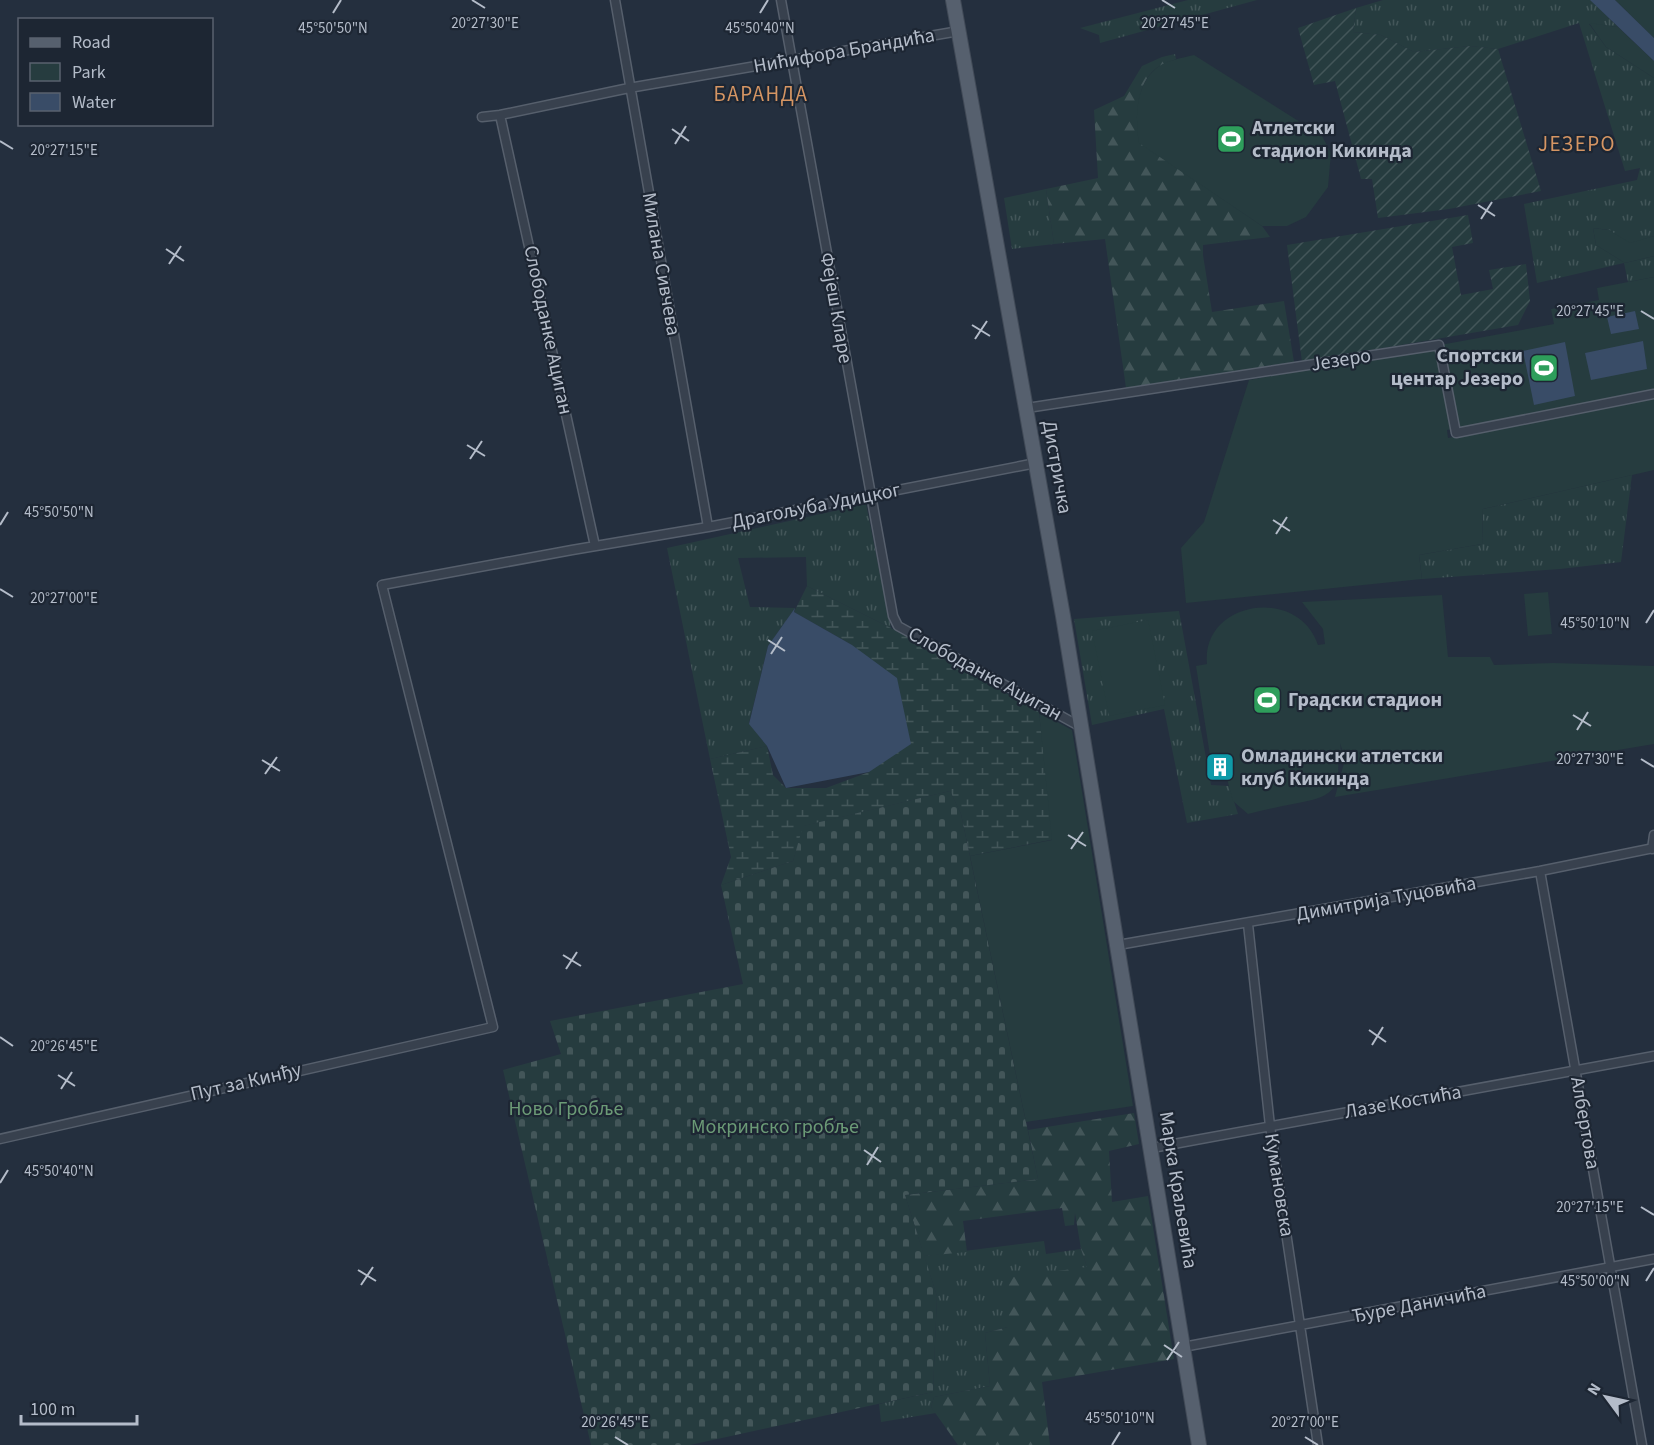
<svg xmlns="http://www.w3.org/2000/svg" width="1654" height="1445" font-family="'Source Sans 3',sans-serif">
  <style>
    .grass { fill: url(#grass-tufts) }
    .forest { fill: url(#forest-firs) }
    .wetland { fill: url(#wetland-marsh) }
    .cemetery { fill: url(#cemetery-stones) }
    .park { fill: #263c3f }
    .garden { fill: url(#garden-furrows) }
    .water { fill: #394c67 }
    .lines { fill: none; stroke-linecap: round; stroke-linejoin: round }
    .street-casing { stroke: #565f6c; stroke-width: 11 }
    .primary-casing { stroke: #414a57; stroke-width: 16 }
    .street { stroke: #38414e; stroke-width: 8 }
    .primary { stroke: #56606e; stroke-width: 14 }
    .ticks { fill: none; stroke: #b4bcc9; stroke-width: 2 }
    .labels { text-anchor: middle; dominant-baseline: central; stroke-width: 4.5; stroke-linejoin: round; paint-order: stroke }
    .street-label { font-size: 20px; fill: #b4bcc9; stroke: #1d2633 }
    .poi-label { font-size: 20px; font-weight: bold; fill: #b4bcc9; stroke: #1d2633; text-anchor: start }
    .park-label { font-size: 20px; fill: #6b9a76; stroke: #1d2633 }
    .neighbourhood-label { font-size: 21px; letter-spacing: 1.5px; fill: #d59563; stroke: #1d2633 }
    .ticks-label { font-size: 15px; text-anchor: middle; fill: #b4bcc9; stroke: #1d2633; stroke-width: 4.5; stroke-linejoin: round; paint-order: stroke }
  </style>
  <defs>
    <pattern id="grass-tufts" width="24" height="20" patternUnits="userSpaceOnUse" patternTransform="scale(1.5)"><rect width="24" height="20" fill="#263c3f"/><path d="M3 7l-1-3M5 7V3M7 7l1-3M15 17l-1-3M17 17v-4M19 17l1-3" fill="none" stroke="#435659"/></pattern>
    <pattern id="forest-firs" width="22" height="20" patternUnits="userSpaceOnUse" patternTransform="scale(1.5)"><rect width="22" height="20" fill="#263c3f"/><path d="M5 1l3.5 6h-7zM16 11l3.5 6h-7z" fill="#435659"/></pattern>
    <pattern id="wetland-marsh" width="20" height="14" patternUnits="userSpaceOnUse" patternTransform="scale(1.5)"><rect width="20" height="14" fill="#263c3f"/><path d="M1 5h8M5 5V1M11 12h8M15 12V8" fill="none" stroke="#435659"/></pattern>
    <pattern id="cemetery-stones" width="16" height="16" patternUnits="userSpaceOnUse" patternTransform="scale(1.5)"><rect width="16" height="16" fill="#263c3f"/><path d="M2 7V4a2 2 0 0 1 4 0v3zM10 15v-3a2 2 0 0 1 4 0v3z" fill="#435659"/></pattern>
    <pattern id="garden-furrows" width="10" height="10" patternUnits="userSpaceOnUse" patternTransform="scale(1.5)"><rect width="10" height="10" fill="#263c3f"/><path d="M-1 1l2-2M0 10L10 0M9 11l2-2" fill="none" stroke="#435659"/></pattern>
  </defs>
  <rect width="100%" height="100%" fill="#242f3e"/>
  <path class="grass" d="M 1188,0 L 1257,0 L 1100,43 L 1099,35 L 1080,28 Z
    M 1383,0 L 1591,0 L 1618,27 L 1589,24 L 1606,47 L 1654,78 L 1654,236 L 1630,244 L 1609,230 L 1593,228 L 1596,245 L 1625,263 L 1654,256 L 1654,277 L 1628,282 L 1624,263 L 1537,283 L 1524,204 L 1637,180 L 1640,168 L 1625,171 L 1579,23 L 1498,49 L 1470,46 L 1414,52 L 1381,35 L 1353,32 L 1356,8 Z
    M 1046,189 L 1054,244 L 1012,249 L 1004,198 Z
    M 1632,475 L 1621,562 L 1560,569 L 1422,579 L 1419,555 L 1482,544 L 1483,509 Z
    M 866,504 L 891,628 L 807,586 L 806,557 L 738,558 L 750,607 L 795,608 L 768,646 L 749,723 L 767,746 L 710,759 L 667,548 Z
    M 1179,611 L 1211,785 L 1229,786 L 1238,814 L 1187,823 L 1164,709 L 1092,725 L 1074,619 Z
    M 1044,1241 L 1046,1254 L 1081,1249 L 1087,1267 L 1008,1327 L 985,1333 L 990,1386 L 934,1397 L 931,1407 L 936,1413 L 881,1422 L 879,1404 L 933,1392 L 937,1296 L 924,1256 Z"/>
  <path class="forest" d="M 1175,54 L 1176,59 C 1170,62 1163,64 1158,67 C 1134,84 1138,117 1139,142 L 1262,226 L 1270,237 L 1203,245 L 1203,255 L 1212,312 L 1284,301 L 1294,362 L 1126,388 L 1105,239 L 1054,244 L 1046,189 L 1098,178 L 1094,110 L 1124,96 L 1142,66 L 1162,57 Z
    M 1134,1113 L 1139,1144 L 1109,1151 L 1112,1202 L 1148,1196 L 1174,1359 L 1042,1382 L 1050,1445 L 958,1445 L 931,1407 L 934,1397 L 990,1386 L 985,1333 L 1008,1327 L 1006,1278 L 1087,1267 L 1081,1249 L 1075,1213 L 1074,1225 L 1065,1226 L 1062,1208 L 963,1221 L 967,1252 L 924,1256 L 905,1195 L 1038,1179 L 1028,1130 Z"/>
  <path class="wetland" d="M 807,586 L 891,628 L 1039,712 L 1055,839 L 970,856 L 961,814 L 950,791 L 804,826 L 793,861 L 721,885 L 731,857 L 710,759 L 767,746 L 773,775 L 786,788 L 826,788 L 869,772 L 852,645 L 794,612 Z"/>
  <path class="cemetery" d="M 950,791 L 961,814 L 1038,1179 L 905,1195 L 937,1296 L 933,1392 L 690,1445 L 591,1445 L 503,1070 L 561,1054 L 550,1021 L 743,984 L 721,885 L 793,861 L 803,826 Z"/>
  <path class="park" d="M 1615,0 L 1654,0 L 1654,38 Z
    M 1589,23 L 1618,27 L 1654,61 L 1654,78 L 1606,47 Z
    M 1194,55 L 1322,136 L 1331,153 L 1328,187 L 1306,217 L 1287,226 L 1262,226 L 1139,143 C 1135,118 1135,84 1158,67 C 1168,60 1182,58 1194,55 Z
    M 1593,228 L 1609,230 L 1630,243 L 1654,236 L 1654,256 L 1625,263 L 1596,245 Z
    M 1654,277 L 1654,389 L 1447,430 L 1448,438 L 1654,398 L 1654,470 L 1483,509 L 1482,544 L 1419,555 L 1422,579 L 1186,603 L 1181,548 L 1204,522 L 1249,380 L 1554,324 L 1551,309 L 1599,300 L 1597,288 Z
    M 1548,592 L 1552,634 L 1528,636 L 1524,594 Z
    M 1442,595 L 1448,657 L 1490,657 L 1494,665 L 1553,663 L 1654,666 L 1654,744 L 1335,797 L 1345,759 L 1340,743 L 1342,758 L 1338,759 C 1341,796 1324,798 1293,804 C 1278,807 1263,810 1248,814 L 1233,801 L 1227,779 L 1214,781 L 1196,666 L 1207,664 C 1201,601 1298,585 1318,645 L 1325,644 L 1323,629 L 1302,602 Z
    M 1148,620 L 1165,705 L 1109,716 L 1092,631 Z
    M 1039,712 L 1072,730 L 1133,1106 L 1026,1122 L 970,856 L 1052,840 Z"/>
  <path class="garden" d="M 1356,8 L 1353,32 L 1381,35 L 1414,52 L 1470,46 L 1498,49 L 1541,191 L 1449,209 L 1378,218 L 1372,179 L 1361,179 L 1335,81 L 1314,85 L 1298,28 Z
    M 1468,215 L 1473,243 L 1452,247 L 1461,295 L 1493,289 L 1489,270 L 1526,264 L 1530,301 L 1518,325 L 1302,362 L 1287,245 Z"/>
  <path class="water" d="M 1590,0 L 1615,0 L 1654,38 L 1654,61 Z
    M 1635,311 L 1639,329 L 1611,334 L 1607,317 Z
    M 1643,341 L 1647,369 L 1591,380 L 1585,353 Z
    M 1565,342 L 1575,396 L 1534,405 L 1523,351 Z
    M 795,608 L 794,612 L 852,645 L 897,678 L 911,744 L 869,772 L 786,788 L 767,746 L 749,724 L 768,646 Z"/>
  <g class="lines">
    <g class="street-casing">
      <path id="street" d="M 615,0 L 708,527
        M 781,0 L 893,616 L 898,626 L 1081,727
        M 500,115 L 595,546
        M 482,117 L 500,115 L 629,88 L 959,31
        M 1027,408 L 1439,345 L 1456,433 L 1654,394
        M 1652,849 L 1654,835
        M 1540,871 L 1642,1445
        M 1248,924 L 1270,1126 L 1318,1445
        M 1118,945 L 1540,871 L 1654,848
        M 0,1139 L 493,1027 L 382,585 L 572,550 L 708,527 L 1036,463
        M 1152,1148 L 1654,1056
        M 1183,1347 L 1654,1259"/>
    </g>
    <g class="primary-casing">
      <path id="primary" d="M 953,0 L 1063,616 L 1199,1445"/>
    </g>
    <use href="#street" class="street"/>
    <use href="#primary" class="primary"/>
  </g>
  <path class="ticks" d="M 472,0 L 485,8M 1162,0 L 1175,8M 333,13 L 341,0M 760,13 L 768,0M 672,129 L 689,141M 0,141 L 13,149M 675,144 L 686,126M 1478,205 L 1495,216M 1481,219 L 1492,202M 166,249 L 184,261M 169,264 L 181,246M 1641,311 L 1654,319M 972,325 L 990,336M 975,339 L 987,321M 467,445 L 485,456M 470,459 L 482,441M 1273,520 L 1290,531M 0,525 L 8,512M 1276,534 L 1287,517M 0,589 L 13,597M 1646,623 L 1654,610M 768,640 L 785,651M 771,654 L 782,637M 1573,715 L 1591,726M 1577,730 L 1588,712M 1641,759 L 1654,767M 262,760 L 280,771M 265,774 L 277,757M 1068,835 L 1086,846M 1071,849 L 1083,832M 563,955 L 581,966M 566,969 L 577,952M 1369,1030 L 1386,1042M 0,1037 L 13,1046M 1372,1045 L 1383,1027M 58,1075 L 75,1086M 61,1089 L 72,1072M 864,1150 L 881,1162M 867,1165 L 878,1147M 0,1183 L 8,1170M 1641,1207 L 1654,1215M 358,1270 L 376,1281M 1646,1281 L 1654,1268M 361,1285 L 373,1267M 1164,1345 L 1182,1357M 1167,1360 L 1179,1342M 615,1437 L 628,1445M 1305,1437 L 1318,1445M 1112,1445 L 1120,1432"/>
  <defs>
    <g id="stadium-square" transform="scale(1.5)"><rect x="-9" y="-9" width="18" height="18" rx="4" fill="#2e9e5b" stroke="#1d2633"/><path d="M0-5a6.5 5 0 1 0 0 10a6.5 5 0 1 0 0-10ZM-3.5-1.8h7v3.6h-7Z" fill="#fff"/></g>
    <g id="building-square" transform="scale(1.5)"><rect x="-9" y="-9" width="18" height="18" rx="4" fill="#0f9aa8" stroke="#1d2633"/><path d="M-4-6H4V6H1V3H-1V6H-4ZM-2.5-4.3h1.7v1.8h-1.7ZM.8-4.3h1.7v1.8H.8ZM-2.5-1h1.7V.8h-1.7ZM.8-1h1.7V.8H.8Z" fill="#fff"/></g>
  </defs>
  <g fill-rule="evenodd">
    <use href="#stadium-square" x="1231" y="139"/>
    <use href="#stadium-square" x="1544" y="368"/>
    <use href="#stadium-square" x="1267" y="700"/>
    <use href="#building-square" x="1220" y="767"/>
  </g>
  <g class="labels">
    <g class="street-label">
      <text transform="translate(844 51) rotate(-10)">Нићифора Брандића</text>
      <text transform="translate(661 264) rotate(80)">Милана Сивчева</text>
      <text transform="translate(836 308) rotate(80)">Фејеш Кларе</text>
      <text transform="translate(548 330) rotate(78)">Слободанке Ациган</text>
      <text transform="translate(1341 360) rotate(-9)">Језеро</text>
      <text transform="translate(1057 467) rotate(80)">Дистричка</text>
      <text transform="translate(816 506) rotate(-11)">Драгољуба Удицког</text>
      <text transform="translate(985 674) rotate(29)">Слободанке Ациган</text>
      <text transform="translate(1386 899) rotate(-10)">Димитрија Туцовића</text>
      <text transform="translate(246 1082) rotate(-13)">Пут за Кинђу</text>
      <text transform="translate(1403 1102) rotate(-10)">Лазе Костића</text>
      <text transform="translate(1585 1123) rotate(80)">Албертова</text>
      <text transform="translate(1279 1185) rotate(81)">Кумановска</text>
      <text transform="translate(1178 1190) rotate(81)">Марка Краљевића</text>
      <text transform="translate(1419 1304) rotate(-11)">Ђуре Даничића</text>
    </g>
    <g class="poi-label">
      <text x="1252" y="128">Атлетски<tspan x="1252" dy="23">стадион Кикинда</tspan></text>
      <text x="1523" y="356" text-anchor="end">Спортски<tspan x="1523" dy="23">центар Језеро</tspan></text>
      <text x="1288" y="700">Градски стадион</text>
      <text x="1241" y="756">Омладински атлетски<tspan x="1241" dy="23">клуб Кикинда</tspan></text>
    </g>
    <g class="park-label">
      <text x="566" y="1109">Ново Гробље</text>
      <text x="775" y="1127">Мокринско гробље</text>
    </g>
    <g class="neighbourhood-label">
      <text x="761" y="94">БАРАНДА</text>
      <text x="1577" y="144">ЈЕЗЕРО</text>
    </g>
  </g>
  <g class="ticks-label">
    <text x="485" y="28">20°27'30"E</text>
    <text x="1175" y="28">20°27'45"E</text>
    <text x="760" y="33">45°50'40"N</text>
    <text x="333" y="33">45°50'50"N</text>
    <text x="64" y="155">20°27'15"E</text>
    <text x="1590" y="316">20°27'45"E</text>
    <text x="59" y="517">45°50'50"N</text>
    <text x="64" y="603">20°27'00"E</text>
    <text x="1595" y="628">45°50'10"N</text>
    <text x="1590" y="764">20°27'30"E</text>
    <text x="64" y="1051">20°26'45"E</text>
    <text x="59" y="1176">45°50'40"N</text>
    <text x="1590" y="1212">20°27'15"E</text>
    <text x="1595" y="1286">45°50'00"N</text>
    <text x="1120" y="1423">45°50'10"N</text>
    <text x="615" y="1427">20°26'45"E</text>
    <text x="1305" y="1427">20°27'00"E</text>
  </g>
  <rect x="18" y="18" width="195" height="108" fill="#1d2633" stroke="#59626f" stroke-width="1.5"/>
  <rect x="30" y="38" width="30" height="9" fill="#56606e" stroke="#59626f" stroke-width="1.5"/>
  <text x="72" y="48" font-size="18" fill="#b4bcc9">Road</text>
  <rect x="30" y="63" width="30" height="18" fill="#263c3f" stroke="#59626f" stroke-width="1.5"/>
  <text x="72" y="78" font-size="18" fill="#b4bcc9">Park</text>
  <rect x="30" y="93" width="30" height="18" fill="#394c67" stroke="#59626f" stroke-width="1.5"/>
  <text x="72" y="108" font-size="18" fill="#b4bcc9">Water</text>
  <g transform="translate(1606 1397) rotate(303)" stroke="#1d2633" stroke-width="4.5" paint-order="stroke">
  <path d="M0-4.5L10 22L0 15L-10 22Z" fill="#b4bcc9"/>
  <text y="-9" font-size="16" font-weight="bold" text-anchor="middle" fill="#b4bcc9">N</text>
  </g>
  <path d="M21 1415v9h116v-9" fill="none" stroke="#b4bcc9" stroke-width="3"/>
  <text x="30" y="1415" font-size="18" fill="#b4bcc9" stroke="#1d2633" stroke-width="4.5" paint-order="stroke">100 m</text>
</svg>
